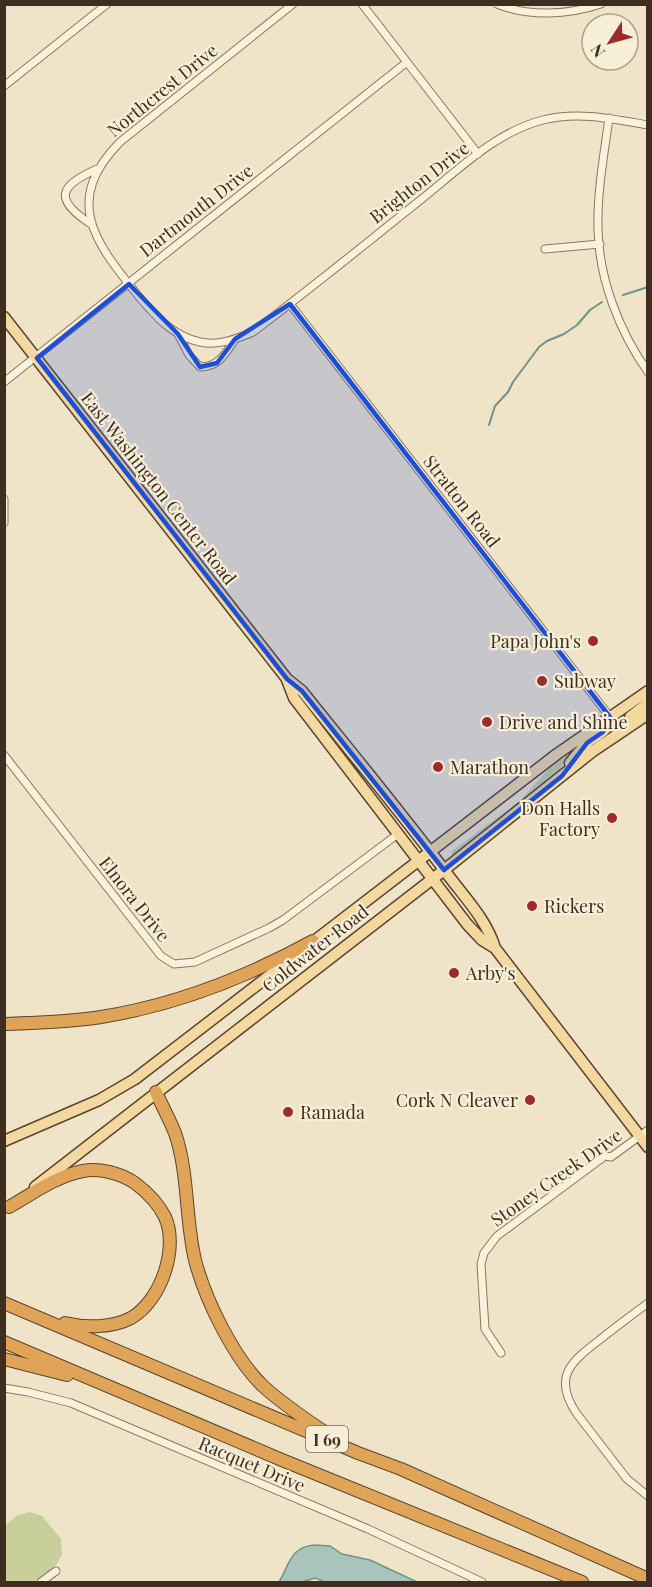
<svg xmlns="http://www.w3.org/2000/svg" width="652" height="1587" font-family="'Playfair Display',serif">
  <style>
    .green { fill: #c9cf9b }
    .water { fill: #a9c4bc; stroke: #6f938a; stroke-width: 1.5 }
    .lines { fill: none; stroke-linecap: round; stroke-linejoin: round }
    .stream { stroke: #6f938a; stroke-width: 2 }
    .street-casing { stroke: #8d765c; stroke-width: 9 }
    .primary-casing { stroke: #5b4430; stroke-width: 13 }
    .highway-casing { stroke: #5b4430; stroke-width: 14 }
    .street { stroke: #faf1dc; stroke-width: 7 }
    .primary { stroke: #f3d9a0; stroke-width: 10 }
    .highway { stroke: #e0a458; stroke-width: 12 }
    .marked { fill: #1d4ed8; fill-opacity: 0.2; stroke: #1d4ed8; stroke-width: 4.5; stroke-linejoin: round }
    .poi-dot { fill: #9e2a2b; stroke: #f7eed8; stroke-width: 2 }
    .labels { text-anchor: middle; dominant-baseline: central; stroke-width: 4.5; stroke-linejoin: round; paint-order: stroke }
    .shield { fill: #f7eed8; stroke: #756857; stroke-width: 1.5 }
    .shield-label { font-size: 16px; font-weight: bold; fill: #3d2e20 }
    .street-label { font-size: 18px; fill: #3d2e20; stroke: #f7eed8 }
    .poi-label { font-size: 18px; fill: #3d2e20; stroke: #f7eed8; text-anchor: start }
  </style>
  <rect width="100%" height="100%" fill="#f0e4c8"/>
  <path class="green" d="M 580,746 L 557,772 L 453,855 L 451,852 L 522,799 L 551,766 Z
    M 30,1512 L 42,1516 L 61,1539 L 62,1555 L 56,1565 L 33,1582 L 5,1582 L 5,1525 L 18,1515 Z"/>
  <path class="water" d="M 314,1545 L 330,1546 L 342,1554 L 370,1560 L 417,1582 L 325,1582 L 315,1578 L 302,1582 L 279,1582 C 289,1566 290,1547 314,1545 Z"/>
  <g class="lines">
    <path class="stream" d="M 623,295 L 648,287
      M 489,425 L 495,406 L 508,392 L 513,382 L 539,347 L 547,341 L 564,334 L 577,325 L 590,310 L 602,302"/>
    <g class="street-casing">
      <path id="street" d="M 293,4 L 120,142 C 63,200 94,241 136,293 C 154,315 172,336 200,342 C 219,346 236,339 253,332 C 309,290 364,245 418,202 C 456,172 495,132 543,120 C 578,111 613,119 648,125
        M 362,4 L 478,154
        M 497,4 C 529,17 568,15 601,4
        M 4,86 L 107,4
        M 609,118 C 604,155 597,192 598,229 C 599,279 619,331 648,372
        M 91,224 C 53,199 59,186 97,169
        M 545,249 L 600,244
        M 290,304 L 610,717
        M 178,334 L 189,355 L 200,367 C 219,367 226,353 235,339
        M 4,382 L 407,62
        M 4,499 L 4,523
        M 4,755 L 161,956 L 174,964 L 195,962 L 269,928 L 283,920 L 398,834
        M 648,1303 C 632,1315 617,1326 602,1338 C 572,1361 551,1376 577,1414 L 627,1479 L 648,1496
        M 501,1353 L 485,1329 L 481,1264 L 484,1253 L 497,1236 L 605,1156 L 611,1157 L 648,1130
        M 4,1388 L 28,1392 L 71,1403 L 368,1529 L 482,1582
        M 41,1582 L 56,1571"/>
    </g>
    <g class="primary-casing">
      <path id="primary" d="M 4,317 L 287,679 L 302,691 C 350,751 399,810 445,871 C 463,896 486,918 495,948 L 648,1147
        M 287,680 L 294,698 L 467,924 L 482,940 L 495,948
        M 630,717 L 648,703
        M 570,763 C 575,757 581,749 587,743 C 596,735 609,732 610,717
        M 4,1141 L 99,1100 L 135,1079 L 557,754 L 648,691
        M 35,1187 L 444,870 L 593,751 L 648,714"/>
    </g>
    <g class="highway-casing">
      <path id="highway" d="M 4,1024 C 36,1023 70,1022 101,1017 C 176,1005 247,977 313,941
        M 156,1092 C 162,1106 170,1120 175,1133 C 189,1174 185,1218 195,1260 C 205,1299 234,1359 264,1387 C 283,1404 305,1419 326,1433
        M 9,1207 C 32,1194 56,1176 83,1171 C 100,1168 120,1173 135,1183 C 147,1192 158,1203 165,1217 C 179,1248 161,1301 131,1318 C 112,1328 86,1328 65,1323
        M 4,1303 L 358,1453 L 401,1469 L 648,1579
        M 4,1342 L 282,1460 L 582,1582
        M 4,1359 L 67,1375"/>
    </g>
    <use href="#street" class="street"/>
    <use href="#primary" class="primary"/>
    <use href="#highway" class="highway"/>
  </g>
  <path class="marked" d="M 129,284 L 178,334 L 200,367 L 217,363 L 235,339 L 290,304 L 610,717 L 603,732 L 587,743 L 562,776 L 444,870 L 302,691 L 287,679 L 37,358 Z"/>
  <g class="poi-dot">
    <circle cx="593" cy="641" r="6"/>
    <circle cx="542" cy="681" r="6"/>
    <circle cx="487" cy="722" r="6"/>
    <circle cx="438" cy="767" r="6"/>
    <circle cx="612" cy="818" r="6"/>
    <circle cx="532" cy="906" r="6"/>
    <circle cx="454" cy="973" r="6"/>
    <circle cx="530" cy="1100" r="6"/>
    <circle cx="288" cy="1112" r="6"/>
  </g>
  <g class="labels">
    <rect class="shield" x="306" y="1426" width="42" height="26" rx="4.5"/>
    <g class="shield-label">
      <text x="327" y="1439">I 69</text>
    </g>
    <g class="street-label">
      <text transform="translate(162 90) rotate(-39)">Northcrest Drive</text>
      <text transform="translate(419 182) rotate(-38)">Brighton Drive</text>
      <text transform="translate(196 210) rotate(-38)">Dartmouth Drive</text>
      <text transform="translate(159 488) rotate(52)">East Washington Center Road</text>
      <text transform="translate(462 501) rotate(52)">Stratton Road</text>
      <text transform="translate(135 899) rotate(52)">Elnora Drive</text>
      <text transform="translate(315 948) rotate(-38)">Coldwater Road</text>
      <text transform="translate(556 1177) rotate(-35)">Stoney Creek Drive</text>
      <text transform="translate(252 1464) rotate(23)">Racquet Drive</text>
    </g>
    <g class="poi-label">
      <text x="581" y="641" text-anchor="end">Papa John's</text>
      <text x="554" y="681">Subway</text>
      <text x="499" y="722">Drive and Shine</text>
      <text x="450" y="767">Marathon</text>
      <text x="600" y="808" text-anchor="end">Don Halls<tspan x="600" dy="21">Factory</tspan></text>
      <text x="544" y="906">Rickers</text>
      <text x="466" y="973">Arby's</text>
      <text x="518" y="1100" text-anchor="end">Cork N Cleaver</text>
      <text x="300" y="1112">Ramada</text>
    </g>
  </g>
  <rect width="652" height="1587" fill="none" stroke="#3d2e20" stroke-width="12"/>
  <g transform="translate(610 42) rotate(234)"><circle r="28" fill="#f7eed8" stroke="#ada18e" stroke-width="1.5"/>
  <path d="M0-4.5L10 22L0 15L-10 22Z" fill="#9e2a2b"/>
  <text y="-9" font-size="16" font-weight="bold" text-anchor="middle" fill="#3d2e20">N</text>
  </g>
</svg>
